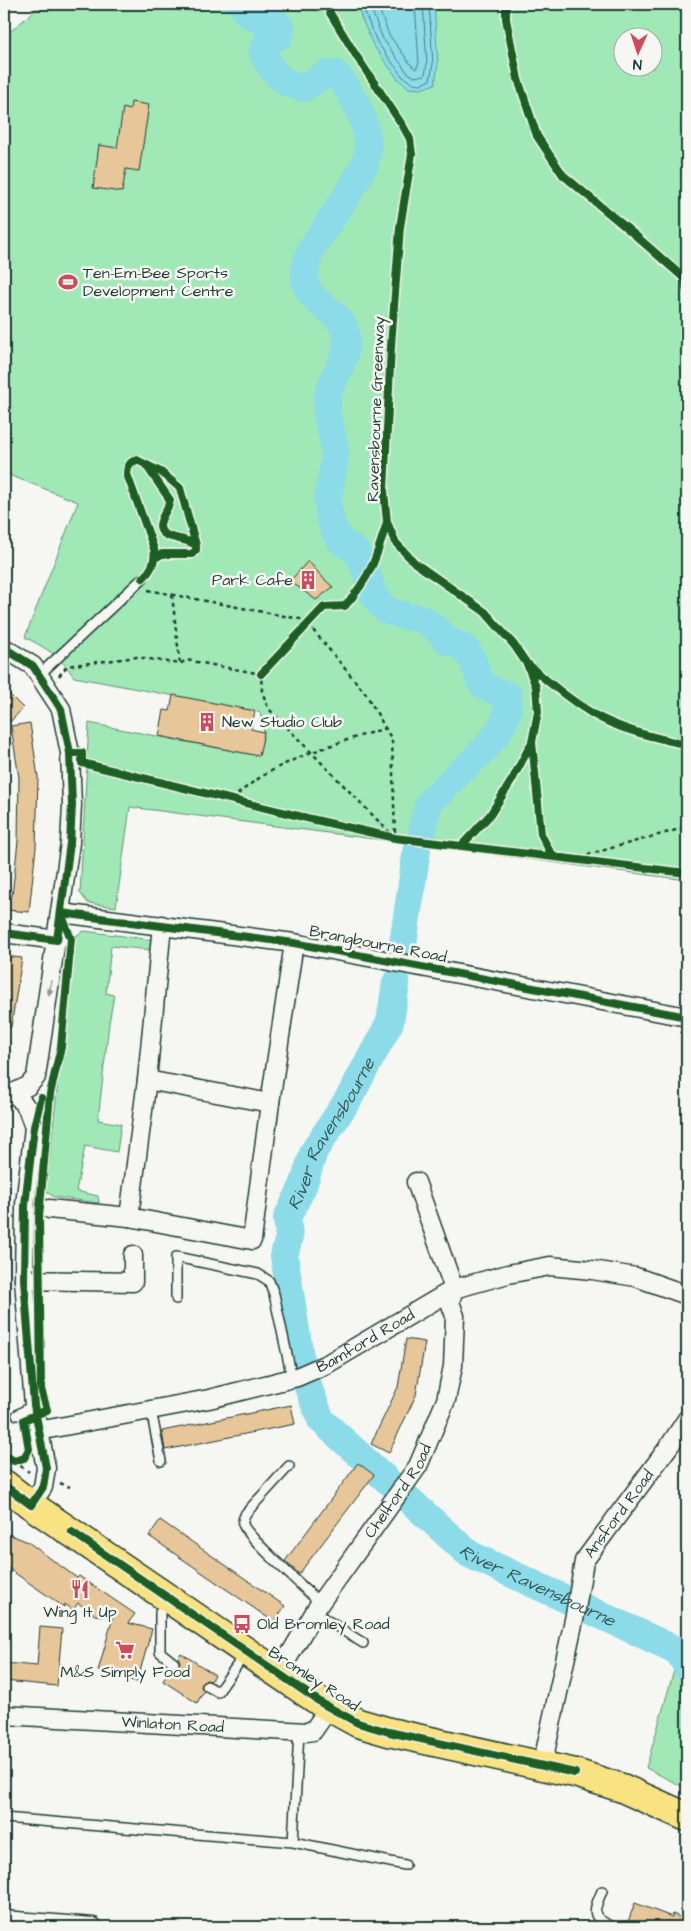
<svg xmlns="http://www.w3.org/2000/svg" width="691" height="1931" font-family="'Architects Daughter',sans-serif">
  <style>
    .green { fill: #a0e8b6; stroke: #609275; fill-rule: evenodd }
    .water { fill: #8cdbe9; stroke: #609ca1 }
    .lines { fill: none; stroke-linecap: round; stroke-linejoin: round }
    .shore { stroke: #4b7c7c; stroke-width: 1 }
    .river { stroke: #8cdbe9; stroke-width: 28 }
    .building { fill: #e7c699; stroke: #1f3d34 }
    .lane-casing { stroke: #1f3d34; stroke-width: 12 }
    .street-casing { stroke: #1f3d34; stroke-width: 21 }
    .primary-casing { stroke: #1f3d34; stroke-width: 31 }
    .path { stroke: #1f3d34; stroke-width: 2.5; stroke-dasharray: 4 4; stroke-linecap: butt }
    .lane { stroke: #f6f6f2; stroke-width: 9 }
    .street { stroke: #f6f6f2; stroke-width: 18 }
    .primary { stroke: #f8e281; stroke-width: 28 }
    .cycleway-casing { stroke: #f6f6f2; stroke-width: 11 }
    .cycleway { stroke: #1b5e20; stroke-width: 8 }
    .oneway { fill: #8a9a93 }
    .labels { text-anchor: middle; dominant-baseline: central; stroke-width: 5; stroke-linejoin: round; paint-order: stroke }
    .poi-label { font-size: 16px; fill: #1f3d34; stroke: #f6f6f2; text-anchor: start }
    .street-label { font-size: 16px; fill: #1f3d34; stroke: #f6f6f2 }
    .water-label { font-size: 18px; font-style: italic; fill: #355d58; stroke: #f6f6f2 }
  </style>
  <rect width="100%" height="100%" fill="#f6f6f2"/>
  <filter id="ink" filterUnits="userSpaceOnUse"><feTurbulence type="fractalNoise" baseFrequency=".02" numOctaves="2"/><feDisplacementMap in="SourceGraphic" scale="10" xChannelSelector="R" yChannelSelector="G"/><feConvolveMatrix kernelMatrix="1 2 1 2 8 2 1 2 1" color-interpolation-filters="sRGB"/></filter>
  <g filter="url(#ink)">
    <path class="green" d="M 42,4 L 687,4 L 687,880 L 130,807 L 116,907 L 88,903 L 80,893 L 89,723 L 259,756 L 264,732 L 260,712 L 74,677 C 60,656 47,649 25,637 L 78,502 L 4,473 L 4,37 ZM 624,38 L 654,38 L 654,68 L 624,68 Z
      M 84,931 L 154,940 L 152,950 L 111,946 L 106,993 L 114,995 L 109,1023 L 98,1120 L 121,1124 L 117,1152 L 85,1146 L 76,1191 L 98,1196 L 99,1203 L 54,1197 L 46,1191 L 73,943 L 77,935 Z
      M 681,1646 L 687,1648 L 687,1789 L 646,1768 Z"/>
    <path class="water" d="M 358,4 L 434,4 L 438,64 L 435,84 L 421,89 L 409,88 L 398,79 L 373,45 L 361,17 Z"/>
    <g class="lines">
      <path class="shore" d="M 363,4 L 366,16 L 377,42 L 402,76 L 412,83 L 421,84 L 430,80 L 433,64 L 429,4
        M 369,4 L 383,39 L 407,72 L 414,77 L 425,75 L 427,64 L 423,4
        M 377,4 L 389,35 L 412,66 L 416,69 L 419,63 L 415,4"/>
      <g class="river">
        <path d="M 241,4 C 247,18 259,20 273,20 L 281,28 L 279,36 L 267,42 L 263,52 C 270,71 282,84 303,88 L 326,74 L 336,74 C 344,82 349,92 355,102 C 363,116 370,140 367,156 C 362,177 335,212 323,231 C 312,247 308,251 305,272 C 302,307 342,306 346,335 C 349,361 331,377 327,399 C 324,419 335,435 335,454 C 334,475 324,497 330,518 C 332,524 335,534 339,538 C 343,544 352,547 357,553 C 369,569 368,596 385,609 C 397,617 413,615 425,621 C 434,626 441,633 447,641 C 464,644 471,653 476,670 C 478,674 478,678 480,681 C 487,691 499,690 508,696 C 512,736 466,763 442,790 C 438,794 431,799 429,804 C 425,813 423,824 422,834"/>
        <path d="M 403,944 L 417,849"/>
        <path id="s1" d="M 305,1376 L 300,1356 L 284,1255 L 289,1238 L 287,1218 L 303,1186 L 314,1151 L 349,1098 L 390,1022 L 396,983"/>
        <path d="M 308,1387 L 321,1420 L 388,1481"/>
        <path id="s2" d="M 396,1488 L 469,1554 L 678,1651 L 687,1667"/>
      </g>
    </g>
    <path class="building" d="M 131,102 L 149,105 L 139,171 L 126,169 L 122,192 L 93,188 L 99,145 L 117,148 L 123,108 L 130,110 Z
      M 308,561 L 323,578 L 333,587 L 316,600 L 290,581 Z
      M 4,689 L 23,708 L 10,722 L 4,716 Z
      M 173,695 L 255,711 L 251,729 L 264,732 L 259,756 L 159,736 L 164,710 L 170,711 Z
      M 30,723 L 38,777 L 36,847 L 29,912 L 7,910 L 8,896 L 12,896 L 18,841 L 19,778 L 11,726 Z
      M 4,956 L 22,958 L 11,1027 L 4,1026 Z
      M 406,1339 L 425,1342 L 416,1395 L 389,1453 L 371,1444 L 398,1387 Z
      M 291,1405 L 295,1424 L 165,1450 L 162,1431 Z
      M 358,1463 L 374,1475 L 299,1574 L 285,1561 Z
      M 160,1520 L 285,1606 L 274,1622 L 149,1536 Z
      M 4,1534 L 11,1535 L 28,1542 L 77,1578 L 79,1576 L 135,1614 L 128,1623 L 152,1629 L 137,1682 L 98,1671 L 113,1617 L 95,1615 L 78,1603 L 73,1610 L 65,1604 L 64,1607 L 9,1569 L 4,1568 Z
      M 40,1627 L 62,1629 L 57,1686 L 4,1681 L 4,1663 L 37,1666 Z
      M 181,1653 L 215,1675 L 211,1681 L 206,1680 L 202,1683 L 201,1687 L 204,1691 L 197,1703 L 163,1681 L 171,1668 L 176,1669 L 179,1666 L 180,1661 L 178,1658 Z
      M 635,1903 L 672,1917 L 673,1914 L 687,1921 L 687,1927 L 626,1927 Z"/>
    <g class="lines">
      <g class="lane-casing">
        <path id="lane" d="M 39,675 L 143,578
          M 176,1299 L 176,1257 L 258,1274 L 269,1281 L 274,1294 L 292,1378
          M 151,1410 L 161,1461
          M 17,1415 L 34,1405
          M 289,1466 L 246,1513 C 244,1517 242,1520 243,1524 C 246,1536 308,1591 320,1603
          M 167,1599 L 160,1612 L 160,1652 L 174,1663
          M 314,1612 L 363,1643
          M 207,1686 L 218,1692 L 245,1654
          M 4,1818 L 293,1842 L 299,1732
          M 293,1842 L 405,1865
          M 602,1891 C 593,1912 590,1917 613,1927"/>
      </g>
      <g class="street-casing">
        <g id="street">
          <path d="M 4,648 L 33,666 L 61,709 L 70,753 L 72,805 L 70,843 L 36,1077 L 28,1086 L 4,1097"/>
          <path d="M 61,913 L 294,943 L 687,1017"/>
          <path d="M 4,933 L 57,940"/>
          <path d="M 15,1093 L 27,1108 L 34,1127 L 25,1205 L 24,1280 L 34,1405 L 46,1468 L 43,1487 L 31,1505"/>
          <path d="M 270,1103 L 294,943"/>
          <path d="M 416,1182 L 454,1289"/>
          <path d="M 49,1209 L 129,1217 L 252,1240 L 270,1103 L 147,1080"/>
          <path d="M 129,1217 L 147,1080 L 162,925"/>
          <path d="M 24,1280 L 133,1282 L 133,1255"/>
          <path id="s3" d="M 38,1431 L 209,1399 L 297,1377 L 327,1364 L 454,1289 L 508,1274 L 550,1266 L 592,1270 L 636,1277 L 687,1295"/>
          <path id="s4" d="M 279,1673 L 320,1603 L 418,1466 L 446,1400 L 453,1366 L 455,1316 L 450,1302 L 454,1289"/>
          <path id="s5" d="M 4,1715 L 307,1732 L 313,1731 L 329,1708"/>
          <path id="s6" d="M 542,1766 L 575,1615 L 584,1561 L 670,1445 L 687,1419"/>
          <path d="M 4,1920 L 93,1927"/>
        </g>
      </g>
      <g class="primary-casing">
        <path id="primary" d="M 4,1484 L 31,1505 L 323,1704 L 358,1723 L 389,1732 L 575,1773 L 622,1788 L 687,1817"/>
      </g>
      <path class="path" d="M 148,590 L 311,621
        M 172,595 L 180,664
        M 308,624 L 366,694 L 392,740 L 395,836
        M 59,676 L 67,666 L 137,657 L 180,664 L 186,660 L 261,674 L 262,691 L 268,708 L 395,838
        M 232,800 C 270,761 335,744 386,728
        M 572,859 L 687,827
        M 14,1461 L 29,1472
        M 60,1483 L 70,1487
        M 685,1791 L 687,1789"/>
      <use href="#lane" class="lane"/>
      <use href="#street" class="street"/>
      <use href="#primary" class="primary"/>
      <g class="cycleway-casing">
        <path id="cycleway" d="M 327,4 L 330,13 L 357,57 L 403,126 L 410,139 L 412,154 L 400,227 L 391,346 L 384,491 L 387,522 L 396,543 L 415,563 L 485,612 L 514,645 L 527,664 L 536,687 L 538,712 L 532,742 L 512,780 L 490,815 L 462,845
          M 506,4 L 506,19 L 518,79 L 537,136 L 563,175 L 635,235 L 685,279 L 687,293
          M 146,465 L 170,500 C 169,509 160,517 160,526 C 160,540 186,537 196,545
          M 143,578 C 152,570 156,561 154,549 L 127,474 C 128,466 129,462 137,460 L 161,472 L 180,488 L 196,545 L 196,550 L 192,554 L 162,554 L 155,558
          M 4,648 L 33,666 L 48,689 L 61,709 L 70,753 L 72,805 L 70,843 L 57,940 L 4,933
          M 529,665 C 549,683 570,700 593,714 C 620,730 657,738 687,745
          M 261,674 L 324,607 L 345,606 C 371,576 376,559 387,522
          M 532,742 L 541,834 L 549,850 L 555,857
          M 70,753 L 82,753 L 82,763 L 311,819 L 395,838 L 687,873
          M 61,913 L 294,943 L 687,1017
          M 4,1455 L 14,1461 L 24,1458 L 29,1449 L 24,1420 L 47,1410 L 41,1389 L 39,1217 L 50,1094 L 61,1047 L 71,939 L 61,913
          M 4,1485 L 31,1505 L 43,1487 L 46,1468 L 34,1405 L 24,1280 L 25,1205 L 34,1127 L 41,1098
          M 72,1532 L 323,1704 L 358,1723 L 389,1732 L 575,1773"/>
      </g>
      <use href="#cycleway" class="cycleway"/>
    </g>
    <defs><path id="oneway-solid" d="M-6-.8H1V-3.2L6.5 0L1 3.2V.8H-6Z" transform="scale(1.25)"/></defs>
    <use class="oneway" href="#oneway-solid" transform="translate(50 988) rotate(99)"/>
  </g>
  <defs>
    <g id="stadium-bare" transform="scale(1.5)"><path d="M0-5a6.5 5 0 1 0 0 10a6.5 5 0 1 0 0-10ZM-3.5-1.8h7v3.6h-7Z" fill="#d1495b" stroke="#f6f6f2" stroke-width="2.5" paint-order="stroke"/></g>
    <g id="building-bare" transform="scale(1.5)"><path d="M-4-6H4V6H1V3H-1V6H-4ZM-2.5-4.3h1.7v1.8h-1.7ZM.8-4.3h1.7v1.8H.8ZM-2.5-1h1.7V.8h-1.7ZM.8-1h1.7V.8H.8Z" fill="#d1495b" stroke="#f6f6f2" stroke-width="2.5" paint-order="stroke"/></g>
    <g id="restaurant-bare" transform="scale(1.5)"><path d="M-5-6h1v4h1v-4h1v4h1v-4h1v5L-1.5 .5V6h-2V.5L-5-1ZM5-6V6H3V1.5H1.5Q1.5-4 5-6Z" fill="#d1495b" stroke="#f6f6f2" stroke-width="2.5" paint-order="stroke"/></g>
    <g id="bus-bare" transform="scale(1.5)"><path d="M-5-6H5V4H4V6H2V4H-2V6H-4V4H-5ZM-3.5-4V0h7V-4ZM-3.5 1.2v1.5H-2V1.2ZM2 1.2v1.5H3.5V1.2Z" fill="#d1495b" stroke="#f6f6f2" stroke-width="2.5" paint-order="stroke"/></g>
    <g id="supermarket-bare" transform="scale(1.5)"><path d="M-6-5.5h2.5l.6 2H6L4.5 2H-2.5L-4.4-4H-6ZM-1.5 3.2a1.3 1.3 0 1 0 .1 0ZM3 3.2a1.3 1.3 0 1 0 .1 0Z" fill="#d1495b" stroke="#f6f6f2" stroke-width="2.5" paint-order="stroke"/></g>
  </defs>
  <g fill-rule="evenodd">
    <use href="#stadium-bare" x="68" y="282"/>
    <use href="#building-bare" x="308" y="580"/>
    <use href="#building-bare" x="207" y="722"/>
    <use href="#restaurant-bare" x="80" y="1589"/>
    <use href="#bus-bare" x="242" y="1624"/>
    <use href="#supermarket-bare" x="125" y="1650"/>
  </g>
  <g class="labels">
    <g class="poi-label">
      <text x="83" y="273">Ten-Em-Bee Sports<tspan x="83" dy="18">Development Centre</tspan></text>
      <text x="293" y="580" text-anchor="end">Park Cafe</text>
      <text x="222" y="722">New Studio Club</text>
      <text x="80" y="1612" text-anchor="middle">Wing It Up</text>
      <text x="257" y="1624">Old Bromley Road</text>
      <text x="125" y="1672" text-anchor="middle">M&amp;S Simply Food</text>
    </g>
    <g class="street-label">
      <text transform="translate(376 409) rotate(-88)">Ravensbourne Greenway</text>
      <text transform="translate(378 944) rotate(11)">Brangbourne Road</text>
      <text stroke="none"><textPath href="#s3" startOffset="342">Bamford Road</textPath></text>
      <text stroke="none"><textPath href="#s4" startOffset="218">Chelford Road</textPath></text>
      <text stroke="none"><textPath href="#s6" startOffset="268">Ansford Road</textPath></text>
      <text transform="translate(314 1679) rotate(33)">Bromley Road</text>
      <text stroke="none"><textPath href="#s5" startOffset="169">Winlaton Road</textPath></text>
    </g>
    <g class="water-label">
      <text stroke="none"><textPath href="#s1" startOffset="256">River Ravensbourne</textPath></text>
      <text stroke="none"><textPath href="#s2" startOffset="174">River Ravensbourne</textPath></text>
    </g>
  </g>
  <rect width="691" height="1931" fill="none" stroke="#f6f6f2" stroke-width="20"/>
  <rect x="10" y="10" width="671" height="1911" fill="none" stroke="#1f3d34" stroke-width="2" filter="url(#ink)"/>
  <g transform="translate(638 52) rotate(183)"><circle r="24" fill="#f6f6f2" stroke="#a0aca6"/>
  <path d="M0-4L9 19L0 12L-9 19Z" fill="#d1495b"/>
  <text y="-8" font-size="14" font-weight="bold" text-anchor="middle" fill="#1f3d34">N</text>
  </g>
</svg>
